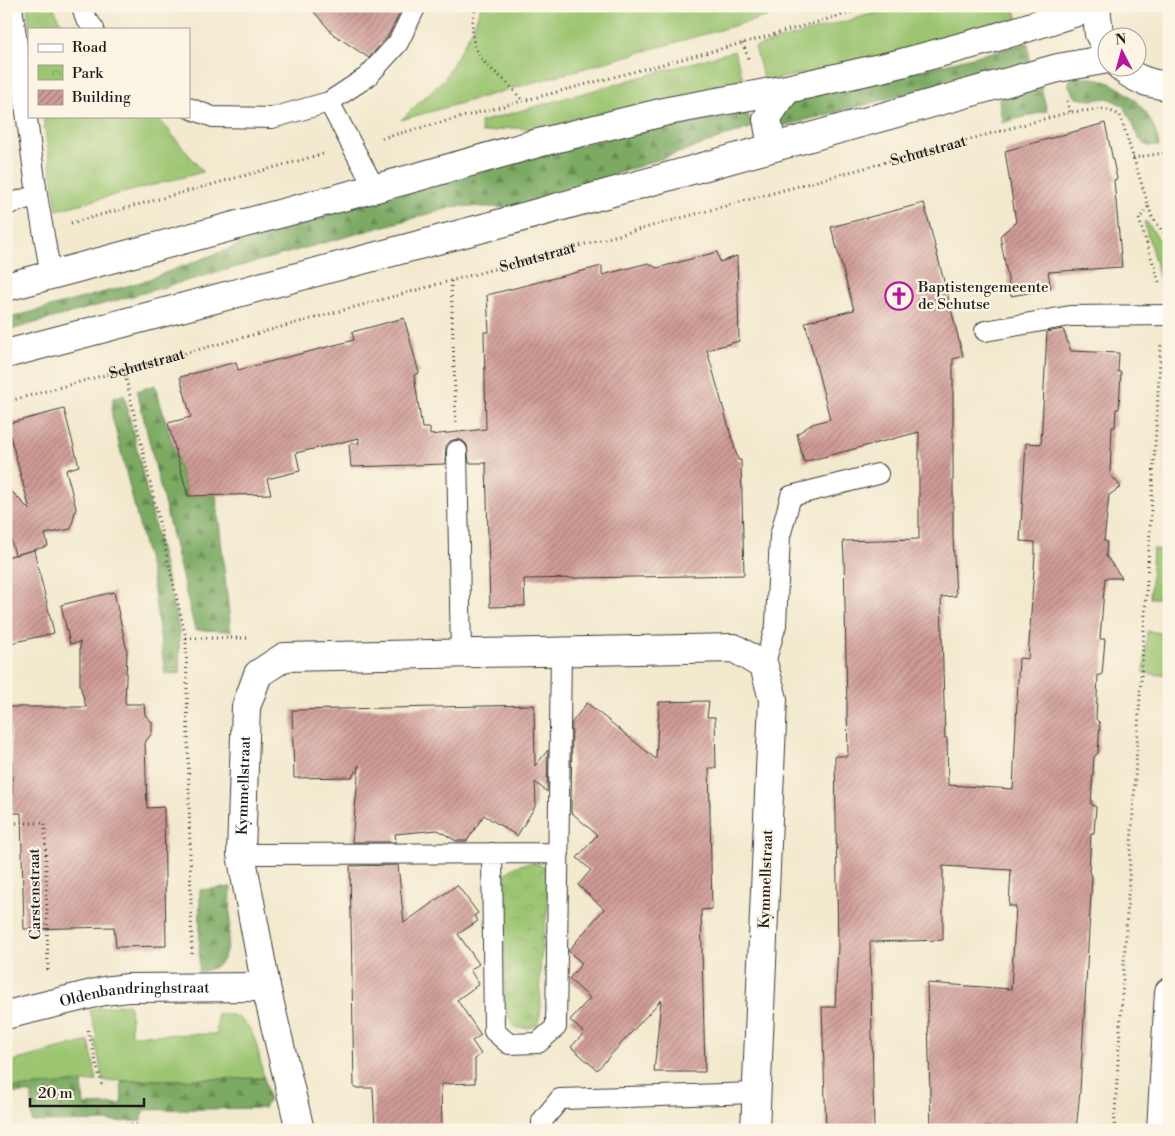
<svg xmlns="http://www.w3.org/2000/svg" width="1175" height="1136" font-family="'Libre Bodoni',serif">
  <style>
    .green { fill: #9bc571; stroke: #5c7046 }
    .forest { fill: url(#forest-firs); stroke: #4c6340 }
    .park { fill: url(#park-crowns); stroke: #5c7046 }
    .building { fill: url(#building-hatch) }
    .lines { fill: none; stroke-linecap: round; stroke-linejoin: round }
    .service-casing { stroke: #3c3b37; stroke-width: 22 }
    .minor-casing { stroke: #3c3b37; stroke-width: 30 }
    .tertiary-casing { stroke: #3c3b37; stroke-width: 30 }
    .secondary-casing { stroke: #3c3b37; stroke-width: 30 }
    .path { stroke: #3c3b37; stroke-width: 3; stroke-dasharray: 1 4; stroke-linecap: butt }
    .service { stroke: #fff; stroke-width: 20 }
    .minor { stroke: #fff; stroke-width: 28 }
    .tertiary { stroke: #fff; stroke-width: 28 }
    .secondary { stroke: #fff; stroke-width: 28 }
    .labels { text-anchor: middle; dominant-baseline: central; stroke-width: 4.5; stroke-linejoin: round; paint-order: stroke }
    .street-label { font-size: 15px; fill: #1c1c1c; stroke: #fcf5e5 }
    .poi-label { font-size: 15px; fill: #1c1c1c; stroke: #fcf5e5; text-anchor: start }
  </style>
  <defs>
    <pattern id="forest-firs" width="22" height="20" patternUnits="userSpaceOnUse" patternTransform="scale(1.25)"><rect width="22" height="20" fill="#7caa63"/><path d="M5 1l3.5 6h-7zM16 11l3.5 6h-7z" fill="#658a51"/></pattern>
    <pattern id="park-crowns" width="20" height="18" patternUnits="userSpaceOnUse" patternTransform="scale(1.25)"><rect width="20" height="18" fill="#9bc571"/><path d="M2 6a3 3 0 1 1 6 0M12 15a3 3 0 1 1 6 0" fill="none" stroke="#85a961"/></pattern>
    <pattern id="building-hatch" width="6" height="6" patternUnits="userSpaceOnUse" patternTransform="scale(1.25)"><rect width="6" height="6" fill="#d09b97"/><path d="M-1 1l2-2M0 6l6-6M5 7l2-2" fill="none" stroke="#a87e7a"/></pattern>
  </defs>
  <rect width="100%" height="100%" fill="#fcf5e5"/>
  <filter id="ink" filterUnits="userSpaceOnUse"><feTurbulence type="fractalNoise" baseFrequency=".02" numOctaves="2"/><feDisplacementMap in="SourceGraphic" scale="10" xChannelSelector="R" yChannelSelector="G"/><feConvolveMatrix kernelMatrix="1 2 1 2 8 2 1 2 1" color-interpolation-filters="sRGB"/></filter>
  <filter id="wash" filterUnits="userSpaceOnUse"><feTurbulence type="fractalNoise" baseFrequency=".0096" numOctaves="4" result="noise"/><feDisplacementMap in="SourceGraphic" scale="20" xChannelSelector="R" yChannelSelector="G"/><feGaussianBlur stdDeviation="1.12" result="paint"/><feColorMatrix in="noise" values="0 0 0 0 0 0 0 0 0 0 0 0 0 0 0 0 0 1.4 0 .05"/><feComposite in="paint" operator="in"/></filter>
  <g filter="url(#wash)">
    <rect width="100%" height="100%" fill="#f2e9ce"/>
    <path class="green" d="M 27,6 L 53,6 L 64,29 L 30,29 Z
      M 481,6 L 804,6 L 401,120 L 445,78 L 474,26 Z
      M 899,6 L 1014,6 L 1018,21 L 847,66 L 764,81 L 755,47 Z
      M 734,51 L 745,84 L 551,129 L 510,128 L 482,133 L 480,122 Z
      M 43,116 L 153,116 L 161,121 L 203,172 L 57,210 Z
      M 1144,222 L 1147,222 L 1169,254 L 1169,299 L 1166,300 Z
      M 1153,549 L 1169,550 L 1169,598 L 1150,598 Z
      M 1147,631 L 1169,634 L 1169,676 L 1144,673 Z
      M 128,1004 L 130,1006 L 131,1033 L 133,1035 L 217,1034 L 217,1013 C 257,1014 256,1047 264,1078 L 103,1081 L 95,1039 L 97,1037 L 90,1011 L 91,1009 Z
      M 89,1041 L 97,1081 L 6,1089 L 6,1063 Z"/>
    <path class="forest" d="M 1028,43 L 1030,62 L 779,127 L 781,115 L 793,99 L 917,71 Z
      M 1082,77 C 1090,78 1099,78 1105,81 C 1133,92 1155,117 1159,146 L 1147,146 L 1138,138 L 1133,124 L 1123,105 L 1107,98 L 1091,100 L 1076,98 L 1068,84 L 1071,78 Z
      M 1040,83 L 1047,111 L 1002,123 L 999,99 L 1004,94 Z
      M 747,112 L 753,127 L 518,208 L 457,206 L 6,331 L 6,319 L 141,282 L 310,218 L 591,142 Z
      M 155,385 L 188,496 L 216,495 L 231,631 L 195,630 L 137,391 Z
      M 124,394 L 179,629 L 180,673 L 165,674 L 152,577 L 112,416 L 113,398 Z
      M 231,887 C 230,905 232,948 221,962 C 217,968 206,970 199,972 L 200,890 Z
      M 264,1078 L 269,1100 L 264,1108 L 143,1110 L 142,1121 L 32,1122 L 32,1093 L 6,1093 L 6,1089 L 82,1082 L 84,1105 L 122,1104 L 121,1081 Z"/>
    <path class="park" d="M 533,863 L 545,867 L 550,880 L 550,892 C 546,919 541,947 540,975 C 539,993 544,1008 537,1025 C 529,1029 524,1029 515,1027 L 505,1012 L 503,877 C 512,866 520,864 533,863 Z"/>
    <g id="blocks">
      <path class="building" d="M 309,6 L 403,6 L 388,36 L 369,58 L 333,34 Z
        M 1105,123 L 1117,179 L 1114,180 L 1122,267 L 1048,272 L 1051,289 L 1011,296 L 1000,236 L 1016,222 L 1005,151 Z
        M 924,203 L 963,356 L 953,359 L 953,537 L 956,596 L 941,597 L 945,738 L 947,738 L 948,785 L 1013,789 L 1019,658 L 1028,659 L 1035,554 L 1035,542 L 1020,541 L 1026,443 L 1041,444 L 1047,332 L 1063,329 L 1071,351 L 1119,353 L 1118,372 L 1121,372 L 1119,409 L 1116,409 L 1115,427 L 1112,427 L 1110,474 L 1121,487 L 1109,495 L 1104,541 L 1107,541 L 1106,556 L 1122,578 L 1105,578 L 1100,639 L 1105,639 L 1102,675 L 1098,675 L 1096,719 L 1100,723 L 1098,753 L 1094,757 L 1091,804 L 1096,807 L 1094,833 L 1091,833 L 1089,872 L 1092,876 L 1080,1091 L 1076,1130 L 1012,1130 L 1012,1126 L 931,1129 L 927,983 L 1011,989 L 1016,906 L 1009,906 L 1011,870 L 943,866 L 943,940 L 870,942 L 874,1130 L 826,1130 L 822,1007 L 835,1007 L 838,947 L 835,756 L 848,756 L 844,557 L 843,541 L 919,539 L 919,432 L 804,462 L 797,434 L 812,424 L 830,419 L 805,322 L 854,310 L 831,227 Z
        M 717,252 L 720,262 L 737,256 L 739,341 L 707,350 L 738,460 L 741,460 L 744,575 L 524,579 L 525,606 L 490,607 L 486,463 L 469,463 L 467,445 L 463,441 L 457,439 L 450,441 L 446,446 L 445,464 L 351,467 L 349,444 L 359,443 L 359,438 L 296,453 L 300,471 L 267,479 L 271,494 L 188,496 L 168,423 L 191,417 L 180,377 L 236,362 L 238,370 L 354,340 L 352,332 L 404,318 L 419,373 L 414,375 L 422,428 L 430,428 L 430,435 L 486,429 L 484,332 L 489,332 L 487,295 L 602,266 L 602,275 L 648,263 L 657,268 Z
        M 64,409 L 79,466 L 66,470 L 76,508 L 71,529 L 45,534 L 48,546 L 15,555 L 6,521 L 6,486 L 30,510 L 7,424 Z
        M 34,550 L 54,633 L 11,643 L 6,624 L 6,557 Z
        M 114,592 L 127,651 L 125,704 L 144,704 L 145,715 L 152,722 L 152,733 L 145,742 L 147,808 L 164,807 L 166,946 L 116,947 L 114,927 L 24,929 L 21,813 L 13,813 L 10,707 L 86,707 L 80,685 L 80,642 L 70,644 L 61,605 Z
        M 709,701 L 707,717 L 715,717 L 716,768 L 709,768 L 712,909 L 701,910 L 705,1072 L 654,1072 L 661,1000 L 597,1070 L 571,1047 L 584,1033 L 570,1020 L 590,998 L 569,979 L 582,963 L 569,952 L 569,950 L 604,909 L 578,885 L 591,870 L 577,858 L 597,835 L 571,812 L 572,722 L 587,703 L 656,759 L 659,702 Z
        M 534,705 L 535,766 L 548,750 L 547,792 L 535,782 L 536,805 L 517,836 L 484,815 L 467,841 L 456,841 L 438,830 L 395,834 L 396,842 L 352,842 L 359,765 L 352,777 L 294,778 L 292,710 Z
        M 398,865 L 404,923 L 457,885 L 478,913 L 474,916 L 478,921 L 458,934 L 479,964 L 470,970 L 479,984 L 457,1000 L 481,1035 L 472,1041 L 481,1054 L 475,1059 L 475,1083 L 441,1084 L 442,1130 L 375,1130 L 373,1088 L 354,1088 L 350,866 Z"/>
    </g>
  </g>
  <g filter="url(#ink)">
    <use href="#blocks" fill-opacity="0" stroke="#3c3b37" stroke-width="1"/>
    <g class="lines">
      <g class="service-casing">
        <path id="service" d="M 12,6 L 37,195
          M 82,6 L 85,17 L 94,29
          M 329,102 L 375,189
          M 189,108 L 213,117 L 272,118 L 329,102 L 367,77 L 398,43 L 416,6
          M 6,205 L 37,195 L 51,276
          M 985,331 L 1070,316 L 1169,315
          M 457,451 L 461,653
          M 764,666 L 776,625 L 780,536 L 791,496 L 878,474
          M 492,853 L 494,1031 L 509,1044 L 538,1043 L 556,1027 L 561,652
          M 241,854 L 559,853
          M 542,1130 L 542,1121 L 560,1099 L 757,1093"/>
      </g>
      <g class="minor-casing">
        <g id="minor">
          <path id="s2" d="M 6,1015 L 104,991 L 128,988 L 266,987"/>
          <path id="s3" d="M 300,1130 L 266,987 L 241,854 L 246,707 L 258,674 L 284,657 L 734,648 L 764,666 L 773,699 L 755,1130"/>
          <path d="M 1161,1130 L 1169,992"/>
        </g>
      </g>
      <g class="tertiary-casing">
        <path id="tertiary" d="M 772,147 L 767,119 L 774,107 L 787,89"/>
      </g>
      <g class="secondary-casing">
        <path id="secondary" d="M 1096,6 L 1099,34 L 1108,50
          M 1122,68 C 1136,80 1151,84 1169,86
          M 6,287 L 410,179 L 538,143 L 668,111 L 787,89 L 894,65 L 991,39 L 1096,6
          M 6,354 L 487,227 L 1058,68 L 1108,59"/>
      </g>
      <g class="path">
        <path d="M 476,6 C 470,27 470,48 486,64 C 491,70 498,74 504,80 C 511,86 516,94 522,100"/>
        <path d="M 743,43 L 749,61"/>
        <path d="M 1067,101 L 1070,112"/>
        <path d="M 382,138 L 743,43 L 874,6"/>
        <path d="M 1133,158 L 1169,152"/>
        <path d="M 1148,207 L 1139,219 L 1160,285"/>
        <path d="M 71,223 L 323,154"/>
        <path d="M 6,241 L 14,239"/>
        <path d="M 451,281 L 456,423"/>
        <path d="M 124,370 L 186,638 L 192,955"/>
        <path id="s1" d="M 6,402 L 1070,112 L 1105,109 L 1120,115 L 1152,217 L 1169,240"/>
        <path d="M 186,638 L 250,638"/>
        <path d="M 6,812 L 6,823"/>
        <path d="M 6,823 L 45,823 L 48,970"/>
        <path d="M 88,1030 L 102,1086"/>
        <path d="M 6,1129 L 138,1125 L 138,1130"/>
        <path d="M 1114,1130 L 1161,345"/>
      </g>
      <use href="#service" class="service"/>
      <use href="#minor" class="minor"/>
      <use href="#tertiary" class="tertiary"/>
      <use href="#secondary" class="secondary"/>
    </g>
  </g>
  <defs>
    <g id="church-ring" transform="scale(1.4375)"><circle r="9.5" fill="#fcf5e5" stroke="#b5179e" stroke-width="1.5"/><path d="M-1.2-6h2.4v3.5h3.3v2.4h-3.3V6h-2.4V-.1h-3.3v-2.4h3.3Z" fill="#b5179e"/></g>
  </defs>
  <g fill-rule="evenodd">
    <use href="#church-ring" x="899" y="296"/>
  </g>
  <g class="labels">
    <g class="street-label">
      <text stroke="none"><textPath href="#s1" startOffset="956">Schutstraat</textPath></text>
      <text stroke="none"><textPath href="#s1" startOffset="551">Schutstraat</textPath></text>
      <text stroke="none"><textPath href="#s1" startOffset="146">Schutstraat</textPath></text>
      <text stroke="none"><textPath href="#s3" startOffset="351">Kymmellstraat</textPath></text>
      <text transform="translate(766 879) rotate(-88)">Kymmellstraat</text>
      <text transform="translate(35 894) rotate(-91)">Carstenstraat</text>
      <text stroke="none"><textPath href="#s2" startOffset="131">Oldenbandringhstraat</textPath></text>
    </g>
    <g class="poi-label">
      <text x="918" y="287">Baptistengemeente<tspan x="918" dy="17">de Schutse</tspan></text>
    </g>
  </g>
  <rect width="1175" height="1136" fill="none" stroke="#fcf5e5" stroke-width="25"/>
  <rect x="28" y="28" width="162" height="90" fill="#fcf5e5" stroke="#a29e95"/>
  <rect x="38" y="44" width="25" height="8" fill="#ffffff" stroke="#a29e95"/>
  <text x="72" y="52" font-size="15" fill="#1c1c1c">Road</text>
  <rect x="38" y="65" width="25" height="15" fill="url(#park-crowns)" stroke="#a29e95"/>
  <text x="72" y="78" font-size="15" fill="#1c1c1c">Park</text>
  <rect x="38" y="90" width="25" height="15" fill="url(#building-hatch)" stroke="#a29e95"/>
  <text x="72" y="102" font-size="15" fill="#1c1c1c">Building</text>
  <g transform="translate(1122 52) rotate(354)"><circle r="24" fill="#fcf5e5" stroke="#a29e95"/>
  <path d="M0-4L9 19L0 12L-9 19Z" fill="#b5179e"/>
  <text y="-8" font-size="14" font-weight="bold" text-anchor="middle" fill="#1c1c1c">N</text>
  </g>
  <path d="M30 1098v8h114v-8" fill="none" stroke="#1c1c1c" stroke-width="2.5"/>
  <text x="38" y="1098" font-size="15" fill="#1c1c1c" stroke="#fcf5e5" stroke-width="4" paint-order="stroke">20 m</text>
</svg>
